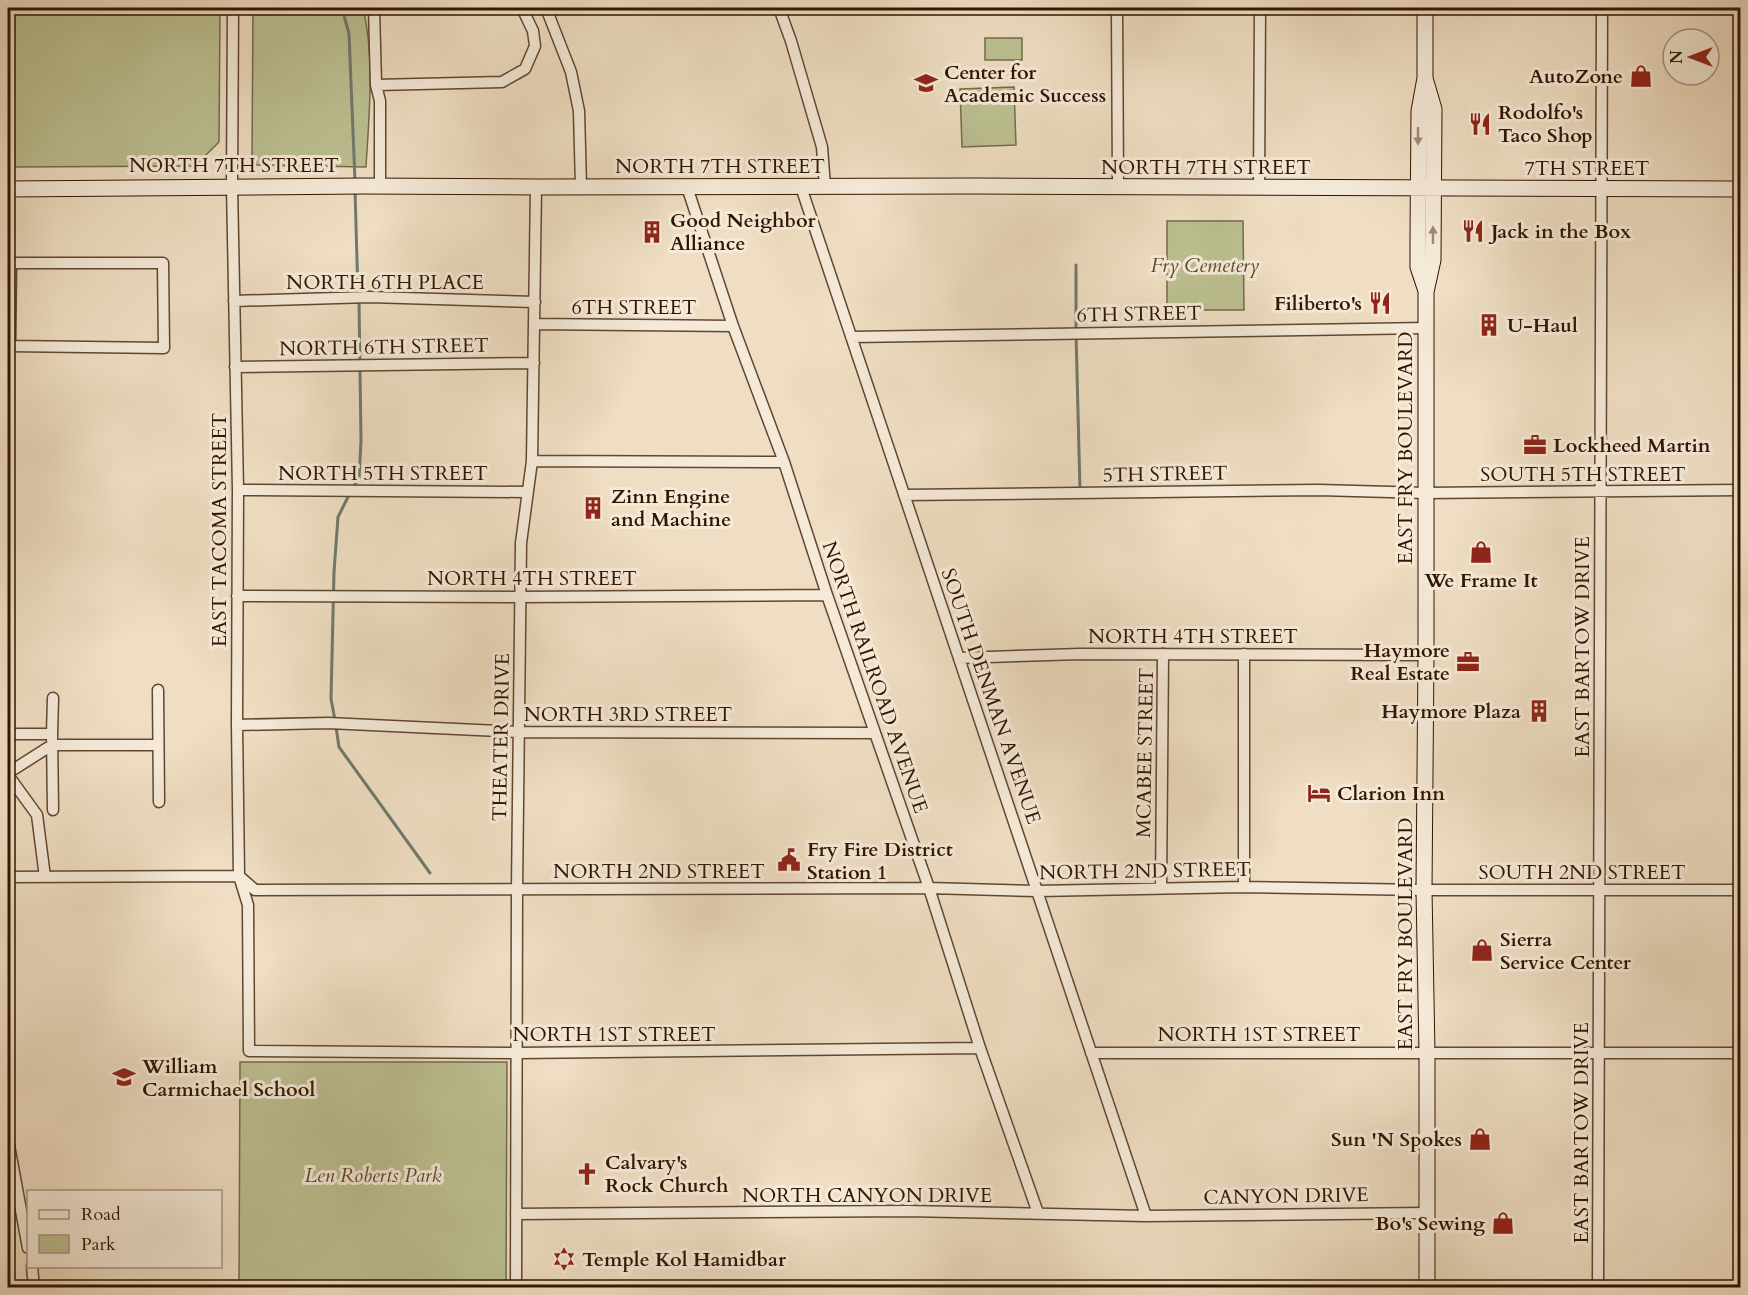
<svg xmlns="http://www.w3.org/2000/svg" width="1748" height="1295" font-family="Cardo,serif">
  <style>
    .green { fill: #bcc092; stroke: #766a4a; stroke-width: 1.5 }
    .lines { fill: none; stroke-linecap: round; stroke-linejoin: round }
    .stream { stroke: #70796e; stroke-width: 3 }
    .street-casing { stroke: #604732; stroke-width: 13 }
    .secondary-casing { stroke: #311501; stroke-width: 17 }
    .street { stroke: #f5ead8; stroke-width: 10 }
    .secondary { stroke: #f5ead8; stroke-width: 15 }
    .oneway { fill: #9d8a77 }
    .labels { text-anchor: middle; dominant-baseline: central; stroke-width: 6; stroke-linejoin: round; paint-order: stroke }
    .poi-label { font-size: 20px; font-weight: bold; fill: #311501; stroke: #f5ead8; text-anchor: start }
    .street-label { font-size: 20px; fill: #311501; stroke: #f5ead8 }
    .park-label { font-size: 20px; font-style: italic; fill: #5b482c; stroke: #f5ead8 }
  </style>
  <rect width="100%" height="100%" fill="#efdec3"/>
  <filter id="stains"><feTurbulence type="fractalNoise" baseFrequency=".00333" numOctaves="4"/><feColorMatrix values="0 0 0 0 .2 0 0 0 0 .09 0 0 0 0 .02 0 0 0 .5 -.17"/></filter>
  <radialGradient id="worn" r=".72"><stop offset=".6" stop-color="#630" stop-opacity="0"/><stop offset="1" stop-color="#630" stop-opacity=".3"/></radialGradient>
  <path class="green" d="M 8,8 L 220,8 L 219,142 L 195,166 L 13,167 L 14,121 L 8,108 Z
    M 253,8 L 363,8 C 375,57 369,116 366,167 L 257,165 L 252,160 Z
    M 985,38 L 1022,38 L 1022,60 L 985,60 Z
    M 1014,87 L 1016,145 L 962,147 L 960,89 Z
    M 1167,221 L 1243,221 L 1244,310 L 1167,310 Z
    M 240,1062 L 507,1062 L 506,1287 L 239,1287 Z"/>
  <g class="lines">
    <path class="stream" d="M 342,8 L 349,34 L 355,181
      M 355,190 L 358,295
      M 1076,265 L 1076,333 L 1080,491
      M 353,488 L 359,478 L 361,441 L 359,301
      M 335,720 L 331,699 L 334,572 L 338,517 L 350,493
      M 336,727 L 339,747 L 430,873"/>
    <g class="street-casing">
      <path id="street" d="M 233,8 L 232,186 L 238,490 L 237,725 L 239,876 L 248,905 L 249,1051 L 518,1053 L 980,1048
        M 374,8 L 376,85 L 380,101 L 380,186
        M 546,8 L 571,72 L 579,111 L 581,187
        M 779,8 L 791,41 L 822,147 L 825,187
        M 1117,8 L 1118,187
        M 376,85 L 502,82 L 525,69 L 535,46 L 533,31 L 522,8
        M 689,187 L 689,193 L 733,326 L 784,462 L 827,595 L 929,888 L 980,1048 L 1038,1213
        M 801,187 L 1146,1216
        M 1259,188 L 1260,8
        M 11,263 L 163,263 L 164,348 L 10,346 Z
        M 234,301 L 370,297 L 535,302
        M 534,324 L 733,326
        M 851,337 L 1427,328
        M 235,367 L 534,363
        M 532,461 L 784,462
        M 238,490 L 527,492
        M 904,495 L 1319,490 L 1426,493 L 1740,490
        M 237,596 L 521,597 L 827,595
        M 959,658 L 1080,654 L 1426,655
        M 158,690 L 159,802
        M 53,698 L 52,734 L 53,810
        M 237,725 L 328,723 L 519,732 L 875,733
        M 8,734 L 52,734
        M 8,773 L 52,745 L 158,745
        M 8,775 L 37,815 L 45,877
        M 8,877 L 239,876 L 255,890 L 929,888 L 1037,891 L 1244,887 L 1424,890 L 1740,890
        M 1244,887 L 1244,654
        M 1161,888 L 1163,654
        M 1091,1053 L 1740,1053
        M 8,1140 L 28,1248
        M 516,1214 L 907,1211 L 1146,1216 L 1427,1213
        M 32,1266 L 34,1288
        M 516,1288 L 517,889 L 521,543 L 532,461 L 536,187
        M 1598,1288 L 1602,8"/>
    </g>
    <g class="secondary-casing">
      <path id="secondary" d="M 1425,8 L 1425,78 L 1419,111 L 1418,236 L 1418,267 L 1426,291
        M 1425,78 L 1434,109 L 1433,260 L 1426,292 L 1426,655 L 1424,890 L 1427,1053 L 1427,1288
        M 8,189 L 362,186 L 536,187 L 976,186 L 1740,189"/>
    </g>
    <use href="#street" class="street"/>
    <use href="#secondary" class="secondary"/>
  </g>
  <defs><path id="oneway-solid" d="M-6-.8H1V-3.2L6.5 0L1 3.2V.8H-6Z" transform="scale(1.5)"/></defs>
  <g class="oneway">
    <use href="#oneway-solid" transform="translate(1418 136) rotate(90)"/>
    <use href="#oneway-solid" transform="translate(1433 235) rotate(-90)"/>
  </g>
  <defs>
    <g id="shop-bare" transform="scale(1.8)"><path d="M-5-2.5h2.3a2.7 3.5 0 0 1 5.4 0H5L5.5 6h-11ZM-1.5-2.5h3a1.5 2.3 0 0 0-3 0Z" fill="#8f2418" stroke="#f5ead8" stroke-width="2.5" paint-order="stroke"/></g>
    <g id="school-bare" transform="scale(1.8)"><path d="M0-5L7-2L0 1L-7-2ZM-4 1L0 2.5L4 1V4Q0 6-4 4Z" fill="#8f2418" stroke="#f5ead8" stroke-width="2.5" paint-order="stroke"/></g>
    <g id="restaurant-bare" transform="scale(1.8)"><path d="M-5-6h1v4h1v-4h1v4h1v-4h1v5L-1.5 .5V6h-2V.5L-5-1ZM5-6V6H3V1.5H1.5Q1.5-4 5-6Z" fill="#8f2418" stroke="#f5ead8" stroke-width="2.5" paint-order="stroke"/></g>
    <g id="building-bare" transform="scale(1.8)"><path d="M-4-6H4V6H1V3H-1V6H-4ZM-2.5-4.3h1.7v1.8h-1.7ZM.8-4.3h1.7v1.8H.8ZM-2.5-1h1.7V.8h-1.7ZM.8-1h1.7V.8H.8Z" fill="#8f2418" stroke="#f5ead8" stroke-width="2.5" paint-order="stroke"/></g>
    <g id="office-bare" transform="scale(1.8)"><path d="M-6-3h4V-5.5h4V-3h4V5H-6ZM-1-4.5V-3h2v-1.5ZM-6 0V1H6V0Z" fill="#8f2418" stroke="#f5ead8" stroke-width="2.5" paint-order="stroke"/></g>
    <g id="hotel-bare" transform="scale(1.8)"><path d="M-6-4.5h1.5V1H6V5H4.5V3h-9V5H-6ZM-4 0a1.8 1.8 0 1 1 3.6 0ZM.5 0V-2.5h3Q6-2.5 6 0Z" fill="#8f2418" stroke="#f5ead8" stroke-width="2.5" paint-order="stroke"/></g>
    <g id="civic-bare" transform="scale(1.8)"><path d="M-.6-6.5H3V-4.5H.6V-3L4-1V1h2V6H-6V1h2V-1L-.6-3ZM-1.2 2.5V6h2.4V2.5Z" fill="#8f2418" stroke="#f5ead8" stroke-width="2.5" paint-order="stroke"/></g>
    <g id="church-bare" transform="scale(1.8)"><path d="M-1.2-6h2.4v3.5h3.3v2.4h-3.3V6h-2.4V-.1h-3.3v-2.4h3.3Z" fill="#8f2418" stroke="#f5ead8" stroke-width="2.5" paint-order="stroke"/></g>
    <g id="synagogue-bare" transform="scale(1.8)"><path d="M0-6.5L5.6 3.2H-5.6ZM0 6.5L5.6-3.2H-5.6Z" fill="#8f2418" stroke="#f5ead8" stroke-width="2.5" paint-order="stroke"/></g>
  </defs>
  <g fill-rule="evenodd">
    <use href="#shop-bare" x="1641" y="76"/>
    <use href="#school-bare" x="926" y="83"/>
    <use href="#restaurant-bare" x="1480" y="124"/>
    <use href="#restaurant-bare" x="1473" y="231"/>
    <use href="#building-bare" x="652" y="232"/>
    <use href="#restaurant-bare" x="1380" y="303"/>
    <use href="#building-bare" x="1489" y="325"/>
    <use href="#office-bare" x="1535" y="445"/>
    <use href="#building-bare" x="593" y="508"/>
    <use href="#shop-bare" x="1481" y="552"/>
    <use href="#office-bare" x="1468" y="662"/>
    <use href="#building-bare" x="1539" y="711"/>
    <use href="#hotel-bare" x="1319" y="793"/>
    <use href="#civic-bare" x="789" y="860"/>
    <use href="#shop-bare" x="1482" y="950"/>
    <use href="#school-bare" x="124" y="1077"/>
    <use href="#shop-bare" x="1480" y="1139"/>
    <use href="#church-bare" x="587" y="1174"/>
    <use href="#shop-bare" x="1503" y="1223"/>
    <use href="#synagogue-bare" x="564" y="1259"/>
  </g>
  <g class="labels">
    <g class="poi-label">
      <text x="944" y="72">Center for<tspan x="944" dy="23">Academic Success</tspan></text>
      <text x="1623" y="76" text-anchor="end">AutoZone</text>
      <text x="1498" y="112">Rodolfo's<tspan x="1498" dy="23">Taco Shop</tspan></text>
      <text x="670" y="220">Good Neighbor<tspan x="670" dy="23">Alliance</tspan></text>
      <text x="1491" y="231">Jack in the Box</text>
      <text x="1362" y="303" text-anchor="end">Filiberto's</text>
      <text x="1507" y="325">U-Haul</text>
      <text x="1553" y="445">Lockheed Martin</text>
      <text x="611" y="496">Zinn Engine<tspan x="611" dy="23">and Machine</tspan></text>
      <text x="1481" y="580" text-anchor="middle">We Frame It</text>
      <text x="1450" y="650" text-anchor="end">Haymore<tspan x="1450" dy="23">Real Estate</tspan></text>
      <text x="1521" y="711" text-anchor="end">Haymore Plaza</text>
      <text x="1337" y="793">Clarion Inn</text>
      <text x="807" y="849">Fry Fire District<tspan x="807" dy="23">Station 1</tspan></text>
      <text x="1500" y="939">Sierra<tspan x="1500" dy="23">Service Center</tspan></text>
      <text x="142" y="1066">William<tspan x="142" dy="23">Carmichael School</tspan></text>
      <text x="1462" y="1139" text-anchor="end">Sun 'N Spokes</text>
      <text x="605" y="1162">Calvary's<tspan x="605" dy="23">Rock Church</tspan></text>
      <text x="1485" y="1223" text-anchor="end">Bo's Sewing</text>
      <text x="582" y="1259">Temple Kol Hamidbar</text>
    </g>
    <g class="street-label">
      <text x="234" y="165">NORTH 7TH STREET</text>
      <text x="720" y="166">NORTH 7TH STREET</text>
      <text x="1206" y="167">NORTH 7TH STREET</text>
      <text x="1587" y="168">7TH STREET</text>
      <text x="385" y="282">NORTH 6TH PLACE</text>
      <text x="634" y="307">6TH STREET</text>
      <text transform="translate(1139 314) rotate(-1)">6TH STREET</text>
      <text transform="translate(384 347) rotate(-1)">NORTH 6TH STREET</text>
      <text transform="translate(1405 448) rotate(-90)">EAST FRY BOULEVARD</text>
      <text x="383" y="473">NORTH 5TH STREET</text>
      <text transform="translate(1165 474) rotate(-1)">5TH STREET</text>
      <text x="1583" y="474">SOUTH 5TH STREET</text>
      <text transform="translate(219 530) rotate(-90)">EAST TACOMA STREET</text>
      <text x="532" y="578">NORTH 4TH STREET</text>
      <text x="1193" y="636">NORTH 4TH STREET</text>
      <text transform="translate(1582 647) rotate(-90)">EAST BARTOW DRIVE</text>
      <text transform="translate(875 677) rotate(71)">NORTH RAILROAD AVENUE</text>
      <text transform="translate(991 696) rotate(71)">SOUTH DENMAN AVENUE</text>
      <text x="628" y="714">NORTH 3RD STREET</text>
      <text transform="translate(501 737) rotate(-89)">THEATER DRIVE</text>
      <text transform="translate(1145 753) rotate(-89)">MCABEE STREET</text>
      <text x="659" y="871">NORTH 2ND STREET</text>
      <text transform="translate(1145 871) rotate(-1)">NORTH 2ND STREET</text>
      <text x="1582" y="872">SOUTH 2ND STREET</text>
      <text transform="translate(1405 934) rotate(-90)">EAST FRY BOULEVARD</text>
      <text x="614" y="1034">NORTH 1ST STREET</text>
      <text x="1259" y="1034">NORTH 1ST STREET</text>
      <text transform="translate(1581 1133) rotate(-90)">EAST BARTOW DRIVE</text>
      <text x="867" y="1195">NORTH CANYON DRIVE</text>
      <text transform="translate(1286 1196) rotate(-1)">CANYON DRIVE</text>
    </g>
    <g class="park-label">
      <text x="1205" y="265">Fry Cemetery</text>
      <text x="373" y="1175">Len Roberts Park</text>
    </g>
  </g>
  <rect width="1748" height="1295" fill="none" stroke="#efdec3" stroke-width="30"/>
  <rect x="9" y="9" width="1730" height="1277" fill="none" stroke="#311501" stroke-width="3"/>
  <rect x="15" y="15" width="1718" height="1265" fill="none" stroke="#311501" stroke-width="1.5"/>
  <rect x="27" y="1190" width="195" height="78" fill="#f5ead8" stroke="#a79582" stroke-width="1.5"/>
  <rect x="39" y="1210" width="30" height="9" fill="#f5ead8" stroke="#a79582" stroke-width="1.5"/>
  <text x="81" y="1220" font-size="18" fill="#311501">Road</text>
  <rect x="39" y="1235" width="30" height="18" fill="#bcc092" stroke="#a79582" stroke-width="1.5"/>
  <text x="81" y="1250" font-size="18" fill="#311501">Park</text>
  <g transform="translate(1691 57) rotate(270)"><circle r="28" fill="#f5ead8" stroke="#a79582" stroke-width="1.5"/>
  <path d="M0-4.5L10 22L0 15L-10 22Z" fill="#8f2418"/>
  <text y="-9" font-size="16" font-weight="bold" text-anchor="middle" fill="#311501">N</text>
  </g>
  <rect width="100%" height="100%" filter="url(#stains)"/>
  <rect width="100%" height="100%" fill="url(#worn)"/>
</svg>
